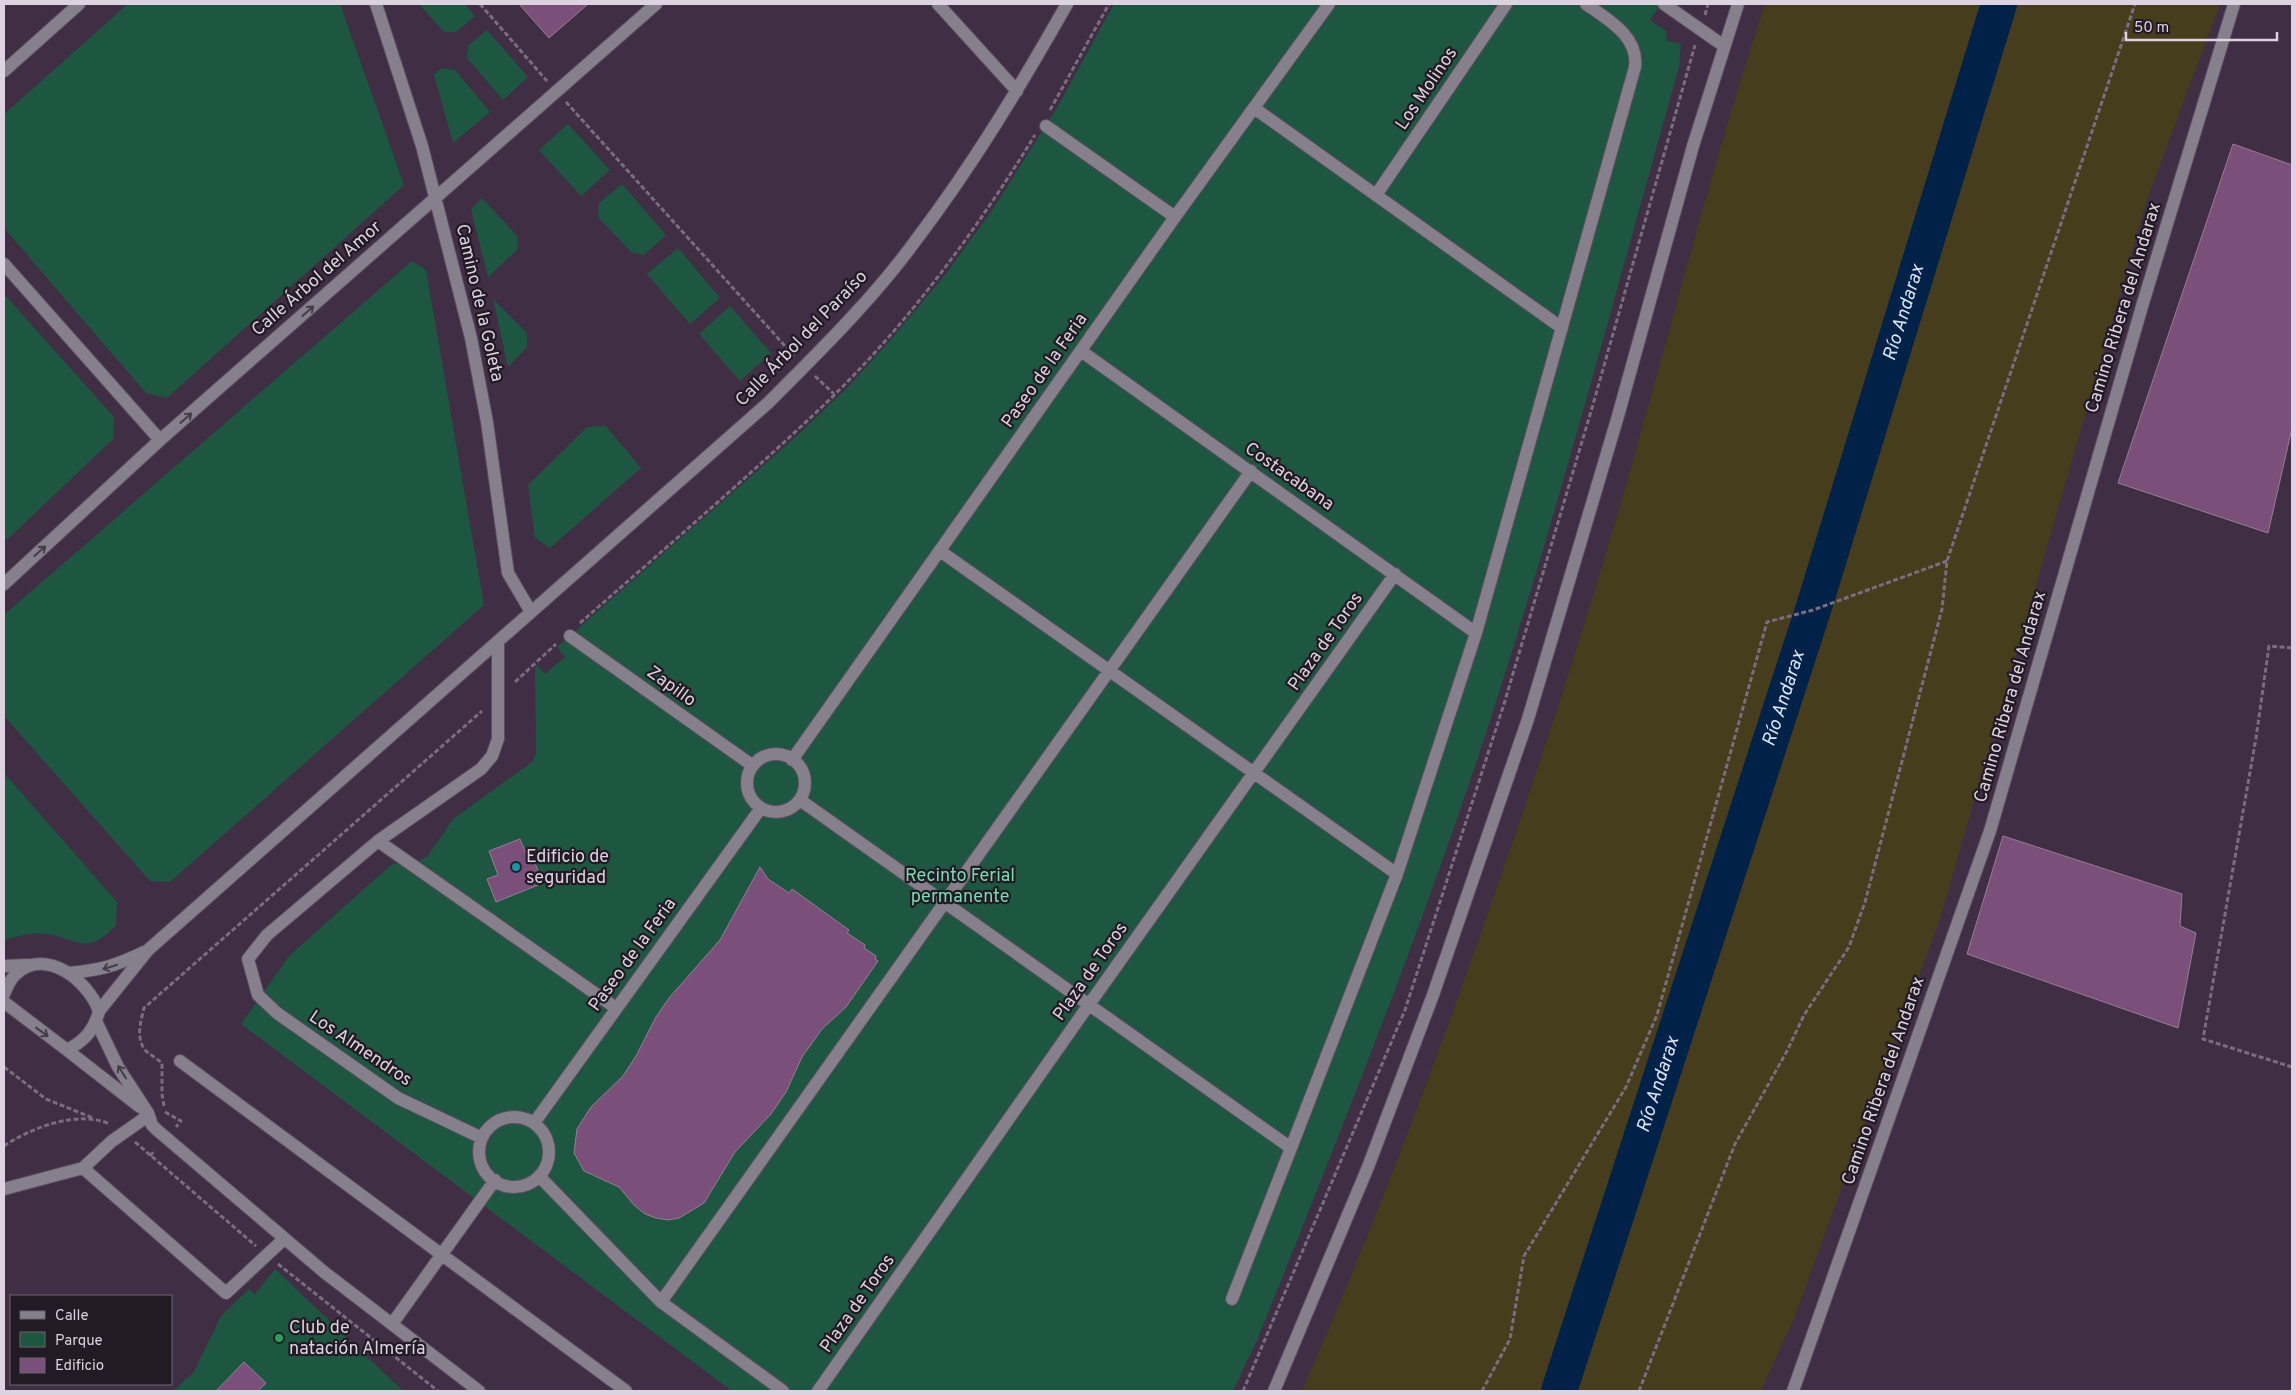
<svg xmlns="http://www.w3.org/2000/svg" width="2296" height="1395" font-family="Overpass,sans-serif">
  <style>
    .green { fill: #1d5741 }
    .sand { fill: #463d1d }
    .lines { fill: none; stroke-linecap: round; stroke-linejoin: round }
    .river { stroke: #002148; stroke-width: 36 }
    .building { fill: #7a4f79; stroke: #967d95 }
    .minor-casing { stroke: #5c4c60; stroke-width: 14 }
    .path { stroke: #7c6c7f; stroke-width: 3; stroke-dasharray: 5 2.5; stroke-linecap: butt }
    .minor { stroke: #867f8c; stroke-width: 12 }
    .oneway { stroke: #453d48 }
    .culture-dot { fill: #0f9aa8; stroke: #221a24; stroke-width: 2 }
    .leisure-dot { fill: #2e9e5b; stroke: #221a24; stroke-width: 2 }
    .labels { text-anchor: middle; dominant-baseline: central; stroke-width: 4.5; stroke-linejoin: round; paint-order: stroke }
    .street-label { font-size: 18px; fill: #ddd2e0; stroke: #221a24 }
    .poi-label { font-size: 18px; fill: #ddd2e0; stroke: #221a24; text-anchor: start }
    .park-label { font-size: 18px; fill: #77dbb1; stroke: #221a24 }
    .water-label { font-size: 19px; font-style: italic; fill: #dae5f3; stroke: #221a24 }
  </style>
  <rect width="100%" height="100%" fill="#402e44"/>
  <path class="green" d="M 128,4 L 340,4 L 404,185 L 167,398 L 146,393 L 4,228 L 4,114 Z
    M 419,4 L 465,4 L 475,16 L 456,32 L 444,32 Z
    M 1114,4 L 1661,4 L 1650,20 L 1666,31 L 1667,41 L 1681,44 L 1679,67 C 1612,304 1550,544 1471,778 C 1407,968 1332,1153 1258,1338 L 1233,1391 L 732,1391 L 241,1024 L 289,956 L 392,864 L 417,861 L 427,857 L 453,819 L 532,762 L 536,753 L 535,667 L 537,666 L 545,674 L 565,657 L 557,647 L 789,443 L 848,387 L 887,344 L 945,275 L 993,209 L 1058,106 Z
    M 487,30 L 528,77 L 503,100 L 467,58 L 468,46 Z
    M 442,68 L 455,70 L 490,112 L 453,143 L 434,75 Z
    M 568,124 L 610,170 L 581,196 L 539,150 Z
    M 622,184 L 666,235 L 644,255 L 631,252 L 598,217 L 599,203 Z
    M 482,198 L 518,237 L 517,250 L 488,277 L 471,209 Z
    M 678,248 L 720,298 L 690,324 L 647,274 Z
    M 412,261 L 426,270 L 484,605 L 170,882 L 150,881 L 4,716 L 4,615 Z
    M 4,294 L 114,417 L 113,439 L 8,539 L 4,538 Z
    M 493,299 L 527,333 L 527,347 L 508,367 Z
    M 730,306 L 771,353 L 740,381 L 699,334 Z
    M 606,426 L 641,468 L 550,548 L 535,538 L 528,485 L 587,427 Z
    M 4,773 L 117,902 L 116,925 C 86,957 80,939 46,934 C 31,932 18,936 4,940 Z
    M 275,1269 L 403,1391 L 173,1391 L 194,1372 L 221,1316 L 249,1289 L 255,1294 Z"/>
  <path class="sand" d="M 1765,4 L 2220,4 L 2147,200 L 1940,919 L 1795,1316 L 1761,1391 L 1302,1391 C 1375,1225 1439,1055 1498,884 C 1540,763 1580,642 1616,520 C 1666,348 1709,174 1765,4 Z"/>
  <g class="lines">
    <path class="river" id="s1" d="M 1559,1391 L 1813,610 L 1999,4"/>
  </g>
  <path class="building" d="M 519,4 L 588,4 L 549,38 Z
    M 2233,144 L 2292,165 L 2292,428 L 2268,533 L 2118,483 Z
    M 2003,836 L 2182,894 L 2180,926 L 2196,933 L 2178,1028 L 1967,954 Z
    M 520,839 L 528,858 L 532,856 L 543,883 L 496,902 L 487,879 L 498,875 L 489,851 Z
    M 760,867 L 768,879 L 789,893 L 792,889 L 849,930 L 847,933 L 865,945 L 864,948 L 876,956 L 875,959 L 878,961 L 846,1007 L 822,1029 L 802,1057 L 786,1092 L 771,1114 L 735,1152 L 704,1203 L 679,1218 L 668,1220 L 656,1218 L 645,1214 L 634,1205 L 619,1187 L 584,1171 L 574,1153 L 577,1129 L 591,1107 L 623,1076 L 636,1056 L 656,1017 L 669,998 L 720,940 Z
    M 244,1362 L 266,1383 L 258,1391 L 216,1391 Z"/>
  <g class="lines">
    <g class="minor-casing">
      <path id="minor" d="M 376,4 L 422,146 L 471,338 L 487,422 L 508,573 L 531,612
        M 938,4 L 1017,91
        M 1664,4 L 1724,46
        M 4,71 L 79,4
        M 1254,108 L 1562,328
        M 1046,126 L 1175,217
        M 1376,195 L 1506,4
        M 4,264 L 160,440
        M 1081,351 L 1476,633
        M 940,551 L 1397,874
        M 4,584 L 160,440 L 656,4
        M 570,636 L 753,766
        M747 783a29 29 0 1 1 58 0a29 29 0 1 1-58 0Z
        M 792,760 L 1175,217 L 1329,4
        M 800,800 L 1291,1148 L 1232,1299
        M 378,841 L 616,1008
        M 4,966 L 28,965
        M 69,973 C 101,970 115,966 144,952
        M 4,994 C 7,987 10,979 16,974 C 46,946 89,982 99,1011 C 94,1031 84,1041 67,1050 L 4,1002
        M 99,1011 L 148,950 L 768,403 C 819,352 874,298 916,240 C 973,165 1021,85 1067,4
        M 96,1021 L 118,1067 L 148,1113 L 152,1125 L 157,1130 L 324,1272 L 479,1391
        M 67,1050 L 140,1107
        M 180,1061 L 626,1391
        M 148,1113 L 142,1120 L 112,1141 L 83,1168 L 226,1293 L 284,1239
        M479 1152a35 35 0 1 1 70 0a35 35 0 1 1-70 0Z
        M 534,1123 L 761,808
        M 482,1138 L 398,1098 L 277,1013 L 258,995 L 248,959 L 267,935 L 378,841 L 481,769 L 492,756 L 498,739 L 498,642
        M 1291,1148 L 1397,874 L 1476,633 L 1635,67 C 1639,36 1607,19 1586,4
        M 539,1176 L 661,1302 L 783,1391
        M 4,1189 L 83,1168
        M 661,1302 L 1251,471
        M 392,1324 L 495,1180
        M 818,1391 L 1088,1006 L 1395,574
        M 1274,1391 L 1368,1167 L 1433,995 L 1528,719 L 1618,416 L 1693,146 L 1738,4
        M 1793,1391 L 1990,831 L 2143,303 L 2234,4"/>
    </g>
    <path class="path" d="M 480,4 L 547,81
      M 1705,15 L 1708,4
      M 566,102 L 794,356
      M 1050,110 L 1109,4
      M 815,376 L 834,394
      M 580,623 C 662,551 746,479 826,403 C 907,325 976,231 1035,135
      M 2292,648 L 2269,646 L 2256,738 L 2203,1039 L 2292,1067
      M 515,682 L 556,644
      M 4,1067 L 46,1099 L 93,1118
      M 164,1106 L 162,1094 L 162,1063 C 157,1059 151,1055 146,1051 C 135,1039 141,1021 144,1008 L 482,711
      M 165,1112 L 181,1121 L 176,1127
      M 135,1142 L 256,1246
      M 4,1146 C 32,1127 78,1110 110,1124
      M 150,1156 L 155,1150
      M 278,1264 L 438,1391
      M 1243,1391 L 1405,1010 L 1504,704 L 1592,408 L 1695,45
      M 1482,1391 L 1510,1339 L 1524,1256 L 1626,1087 L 1657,1015 L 1767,622 L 1813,610 L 1947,561
      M 1639,1391 L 1735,1144 L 1787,1051 L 1804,1015 L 1849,947 L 1865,902 L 1942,609 L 1947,561 L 2135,4"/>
    <use href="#minor" class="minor"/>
  </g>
  <defs><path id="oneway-shaft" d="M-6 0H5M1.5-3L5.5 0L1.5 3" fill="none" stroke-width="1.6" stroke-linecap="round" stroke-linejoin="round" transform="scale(1.25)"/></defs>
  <g class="oneway">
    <use href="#oneway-shaft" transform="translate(308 311) rotate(-41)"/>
    <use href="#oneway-shaft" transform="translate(186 418) rotate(-41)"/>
    <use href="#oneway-shaft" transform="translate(40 551) rotate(-42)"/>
    <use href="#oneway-shaft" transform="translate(110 967) rotate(162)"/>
    <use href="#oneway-shaft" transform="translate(42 1032) rotate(36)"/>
    <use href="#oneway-shaft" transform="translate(122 1072) rotate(-122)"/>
  </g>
  <circle class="culture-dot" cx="516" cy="867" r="5"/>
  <circle class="leisure-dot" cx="279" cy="1338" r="5"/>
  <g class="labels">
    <g class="street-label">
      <text transform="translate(1427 89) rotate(-56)">Los Molinos</text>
      <text transform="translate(317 279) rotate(-41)">Calle Árbol del Amor</text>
      <text transform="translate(479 303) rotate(77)">Camino de la Goleta</text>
      <text transform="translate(2124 308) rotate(-73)">Camino Ribera del Andarax</text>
      <text transform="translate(802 339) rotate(-46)">Calle Árbol del Paraíso</text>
      <text transform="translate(1045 371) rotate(-55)">Paseo de la Feria</text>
      <text transform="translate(1289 477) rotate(35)">Costacabana</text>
      <text transform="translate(1326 642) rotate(-55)">Plaza de Toros</text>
      <text transform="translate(671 687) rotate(36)">Zapillo</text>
      <text transform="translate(2011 697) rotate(-74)">Camino Ribera del Andarax</text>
      <text transform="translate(633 955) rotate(-54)">Paseo de la Feria</text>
      <text transform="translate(1091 972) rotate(-55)">Plaza de Toros</text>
      <text transform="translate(360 1049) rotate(34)">Los Almendros</text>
      <text transform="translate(1884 1081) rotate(-71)">Camino Ribera del Andarax</text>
      <text transform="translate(858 1304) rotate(-55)">Plaza de Toros</text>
    </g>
    <g class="poi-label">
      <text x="526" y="857">Edificio de<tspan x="526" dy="21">seguridad</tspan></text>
      <text x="289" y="1328">Club de<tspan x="289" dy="21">natación Almería</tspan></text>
    </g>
    <g class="park-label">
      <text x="960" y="876">Recinto Ferial<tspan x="960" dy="21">permanente</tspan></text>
    </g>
    <g class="water-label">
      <text stroke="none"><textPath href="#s1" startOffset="1132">Río Andarax</textPath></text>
      <text stroke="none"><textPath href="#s1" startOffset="728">Río Andarax</textPath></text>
      <text stroke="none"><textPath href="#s1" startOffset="322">Río Andarax</textPath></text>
    </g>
  </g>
  <rect width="2296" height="1395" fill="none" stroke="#ddd2e0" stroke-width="10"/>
  <rect x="10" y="1295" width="162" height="90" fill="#221a24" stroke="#6d646f"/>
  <rect x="20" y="1311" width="25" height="8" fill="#867f8c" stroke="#6d646f"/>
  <text x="55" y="1320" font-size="15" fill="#ddd2e0">Calle</text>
  <rect x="20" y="1332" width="25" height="15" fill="#1d5741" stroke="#6d646f"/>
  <text x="55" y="1345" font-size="15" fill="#ddd2e0">Parque</text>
  <rect x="20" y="1358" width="25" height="15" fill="#7a4f79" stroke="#6d646f"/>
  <text x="55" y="1370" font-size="15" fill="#ddd2e0">Edificio</text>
  <path d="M2126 32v8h151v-8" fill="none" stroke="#ddd2e0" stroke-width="2.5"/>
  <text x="2134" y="32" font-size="15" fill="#ddd2e0" stroke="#221a24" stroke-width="4" paint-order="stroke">50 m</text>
</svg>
